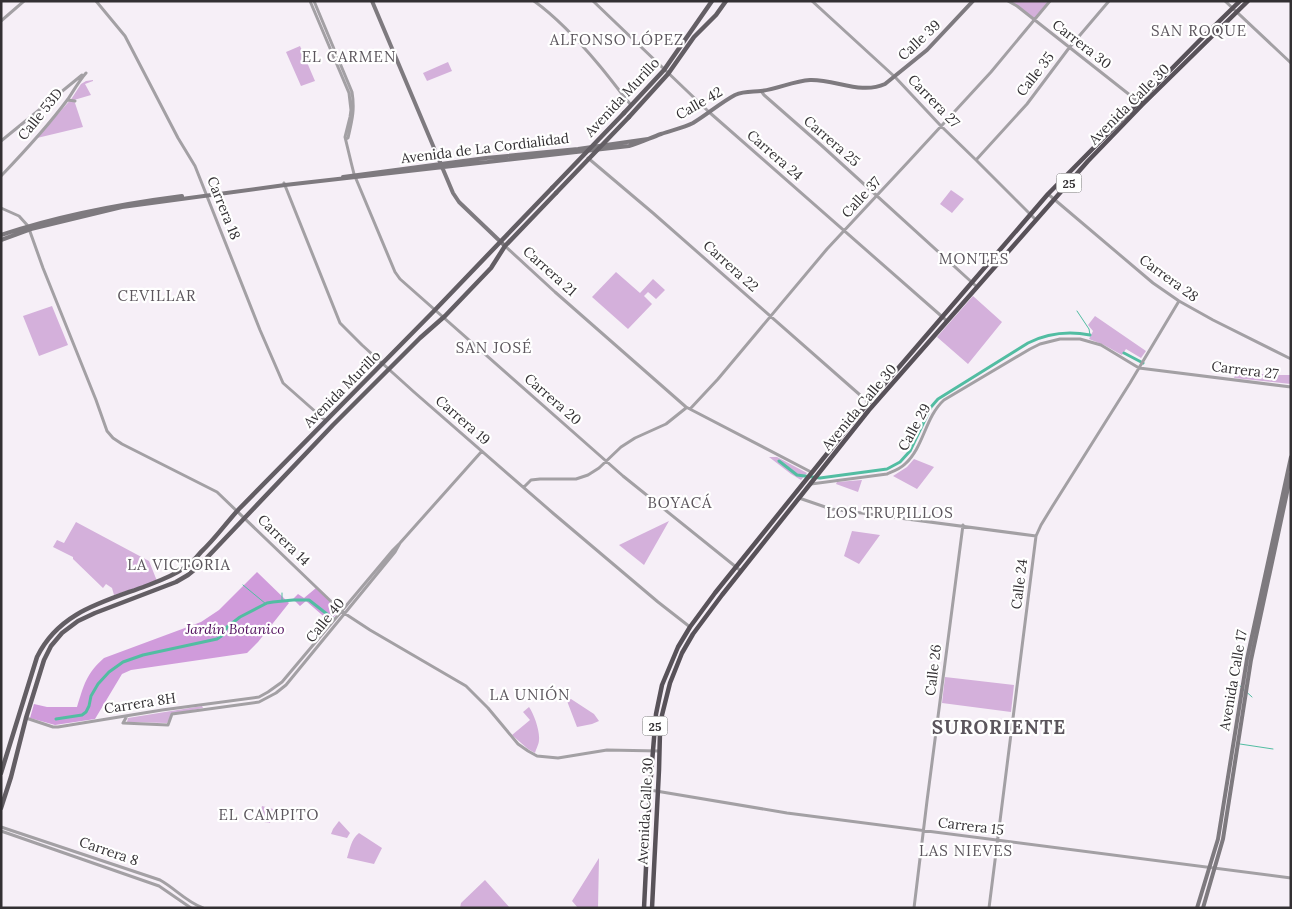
<svg xmlns="http://www.w3.org/2000/svg" width="1292" height="909" font-family="Lora,serif">
  <style>
    .green { fill: #d4b0db }
    .forest { fill: #d09bdb }
    .lines { fill: none; stroke-linecap: round; stroke-linejoin: round }
    .stream { stroke: #52bda2; stroke-width: 1 }
    .canal { stroke: #52bda2; stroke-width: 3 }
    .tertiary { stroke: #a3a0a4; stroke-width: 3 }
    .secondary { stroke: #7e7a7f; stroke-width: 4 }
    .primary { stroke: #635e64; stroke-width: 4.5 }
    .trunk { stroke: #585259; stroke-width: 4.5 }
    .primary-bridge { stroke: #635e64; stroke-width: 4.5 }
    .labels { text-anchor: middle; dominant-baseline: central; stroke-width: 4.5; stroke-linejoin: round; paint-order: stroke }
    .shield { fill: #fff; stroke: #706e70; stroke-width: 1 }
    .shield-label { font-size: 12px; font-weight: bold; fill: #333033 }
    .street-label { font-size: 14px; fill: #333033; stroke: #fff }
    .park-label { font-size: 14px; font-style: italic; fill: #510f5d; stroke: #fff }
    .neighbourhood-label { font-size: 15px; letter-spacing: 1px; fill: #5b555c; stroke: #fff }
    .district-label { font-size: 19px; font-weight: bold; letter-spacing: 1px; fill: #5b555c; stroke: #fff }
  </style>
  <rect width="100%" height="100%" fill="#f6eff7"/>
  <path class="green" d="M 1008,1 L 1050,1 L 1034,20 Z
    M 300,46 L 315,81 L 301,86 L 286,52 Z
    M 448,62 L 452,71 L 427,81 L 423,73 Z
    M 93,80 L 93,81 L 85,84 L 91,95 L 74,100 L 83,127 L 37,138 L 72,98 L 81,84 L 86,81 Z
    M 951,190 L 964,199 L 952,213 L 940,204 Z
    M 616,272 L 640,293 L 653,279 L 665,290 L 656,299 L 648,292 L 644,296 L 652,304 L 628,329 L 592,297 Z
    M 973,296 L 1002,322 L 968,364 L 937,337 Z
    M 52,306 L 68,345 L 39,356 L 23,316 Z
    M 1095,316 L 1146,351 L 1141,358 L 1126,349 L 1122,355 L 1104,345 L 1089,339 L 1093,331 L 1088,325 Z
    M 1237,371 L 1271,375 L 1291,375 L 1291,384 L 1234,378 Z
    M 769,457 L 777,457 L 807,473 L 801,480 L 791,474 Z
    M 914,459 L 934,467 L 917,489 L 893,476 L 907,467 Z
    M 862,480 L 858,492 L 836,484 L 837,482 Z
    M 669,521 L 644,565 L 619,545 Z
    M 76,522 L 149,561 L 157,581 L 114,595 L 112,588 L 106,584 L 103,588 L 73,559 L 73,557 L 53,547 L 57,540 L 64,543 Z
    M 852,531 L 880,535 L 859,564 L 844,556 Z
    M 945,677 L 1014,685 L 1011,712 L 942,703 Z
    M 571,699 L 594,714 L 599,721 L 592,724 L 577,727 L 567,701 Z
    M 202,706 L 203,708 L 172,714 L 167,723 L 127,722 L 128,718 Z
    M 529,707 C 534,714 540,731 539,740 C 539,744 536,749 535,753 L 528,749 L 512,735 L 530,720 L 523,712 Z
    M 262,806 L 273,809 L 270,823 L 258,821 Z
    M 339,821 L 350,833 L 347,838 L 331,834 L 333,829 Z
    M 359,833 L 382,848 L 374,864 L 347,858 C 350,849 351,839 359,833 Z
    M 599,858 L 598,908 L 578,908 L 572,901 Z
    M 485,880 L 510,908 L 460,908 L 461,903 Z"/>
  <path class="forest" d="M 257,572 L 289,603 L 258,642 L 247,653 L 131,670 L 122,674 L 95,719 L 55,725 L 30,718 L 34,704 L 47,707 L 77,707 C 84,685 86,674 104,658 L 201,622 L 219,610 Z
    M 316,588 L 340,611 L 329,621 L 306,601 L 300,606 L 293,599 L 298,594 L 304,598 Z"/>
  <g class="lines">
    <path class="stream" d="M 1077,311 L 1089,329 L 1090,335
      M 243,585 L 266,604
      M 282,593 L 282,601
      M 1239,685 L 1252,697
      M 1240,744 L 1273,749"/>
    <path class="canal" d="M 1124,353 L 1143,363
      M 779,461 L 797,475 L 820,478 L 887,469 L 900,462 L 910,451 L 931,407 L 938,399 L 1028,343 C 1048,333 1069,331 1090,335
      M 56,719 L 82,715 L 86,712 L 89,706 L 91,696 L 98,684 L 109,672 L 123,662 L 143,655 L 217,639 L 223,635 L 227,627 L 240,617 L 267,603 L 273,602 L 293,600 L 309,600 L 332,618"/>
    <path class="tertiary" d="M 96,1 L 125,36 L 178,138 L 195,166 L 260,330 L 283,383 L 326,421
      M 310,1 L 349,93 L 351,110 L 350,117 L 345,137 L 351,162 L 354,174 L 395,272 L 400,279 L 623,476 L 741,571
      M 314,1 L 352,92 C 355,110 352,120 348,138 L 346,139
      M 534,1 C 559,19 579,41 599,65 C 610,78 620,92 631,105
      M 593,1 L 709,112 L 947,321
      M 812,1 L 895,77 L 941,126 L 976,160 L 1036,220
      M 1008,1 L 1017,6 L 1140,103
      M 1225,1 L 1291,63
      M 1,21 L 24,1
      M 761,91 L 764,95 L 821,145 L 977,287
      M 68,100 L 75,101
      M 1,141 L 82,75
      M 588,158 L 653,213 L 868,402
      M 976,160 L 1027,104 L 1069,48 L 1109,1
      M 1,176 C 25,151 48,126 68,99 C 74,90 79,81 86,73
      M 284,183 L 340,323 L 362,345 L 414,392 L 554,514 L 658,602 L 690,627
      M 1048,194 L 1153,283 L 1179,301 L 1213,320 L 1291,359
      M 1,208 L 19,216 L 28,226 L 43,268 L 96,400 L 107,431 L 113,438 L 122,444 L 217,492 L 341,611 L 370,630 L 466,686 L 488,708 L 518,744 L 528,751 L 537,756 L 558,758 L 607,750 L 659,751
      M 505,246 L 555,292 L 686,407 L 811,472
      M 690,409 L 718,379 L 827,249 L 909,161 L 991,72 L 1050,1
      M 811,484 L 887,474 C 894,471 900,469 905,464 C 924,447 925,417 944,400 L 1030,349 L 1040,344 L 1060,339 L 1080,339 L 1101,345 L 1139,368 L 1291,387
      M 524,487 L 531,480 L 540,479 L 576,479 L 588,475 L 599,468 L 621,447 L 635,438 L 666,424 L 686,408
      M 799,498 L 831,509 L 1036,536
      M 127,716 L 123,723 L 168,725 L 172,714 L 259,702 L 276,693 L 286,685 L 395,552 L 400,543
      M 26,718 L 53,727 L 58,727 L 162,710 L 259,697 L 268,692 L 282,682 L 393,550 L 400,543 L 482,451
      M 650,790 L 787,813 L 1291,878
      M 1,827 L 160,880 C 176,889 185,901 203,908
      M 1,831 L 159,886 L 191,908
      M 914,908 L 927,801 L 963,525
      M 989,908 L 1036,536 L 1041,525 L 1052,507 L 1130,383 L 1179,301"/>
    <path class="secondary" d="M 372,1 L 453,193 L 459,202 L 505,246
      M 343,177 L 486,158 L 578,149 L 648,139
      M 1,235 C 60,215 120,204 182,196
      M 1,240 L 31,229 L 122,207 L 285,185 L 629,146 C 640,143 650,138 661,134 C 672,130 683,128 693,123 C 708,114 720,103 735,95 C 744,91 752,92 761,91 C 778,89 793,81 810,80 C 835,79 861,95 885,84 L 927,50 L 973,1
      M 1197,908 L 1218,839 L 1247,659 L 1291,457
      M 1203,908 L 1223,839 L 1251,660 L 1291,474"/>
    <path class="primary" d="M 624,113 L 664,70 L 712,1
      M 629,117 L 668,74 L 694,37 L 716,15 L 726,1
      M 1,773 L 37,657 C 59,612 103,602 146,586 C 159,581 173,576 184,568 C 191,564 196,558 201,552 C 215,539 226,523 239,509 L 433,312 L 552,188
      M 1,808 L 11,777 L 26,718 L 44,660 L 51,646 L 62,633 L 78,621 L 95,613 L 176,582 L 188,575 L 199,566 L 333,425 L 420,338 L 445,316 L 491,268 L 505,246 L 556,193"/>
    <path class="trunk" d="M 644,908 L 650,787 L 656,714 L 662,685 L 678,647 L 690,627 L 715,593 L 863,409 L 1048,194 L 1200,40 L 1240,1
      M 652,908 L 659,770 L 660,732 L 662,715 L 670,683 L 682,653 L 693,634 L 722,595 L 869,410 L 1088,161 L 1142,105 L 1248,1"/>
    <path class="primary-bridge" d="M 552,188 L 624,113
      M 556,193 L 629,117"/>
  </g>
  <g class="labels">
    <g class="shield">
      <rect x="1056.5" y="173.5" width="25" height="19" rx="4"/>
      <rect x="642.5" y="716.5" width="25" height="19" rx="4"/>
    </g>
    <g class="shield-label">
      <text x="1069" y="183">25</text>
      <text x="655" y="726">25</text>
    </g>
    <g class="street-label">
      <text transform="translate(919 40) rotate(-43)">Calle 39</text>
      <text transform="translate(1082 44) rotate(38)">Carrera 30</text>
      <text transform="translate(1035 74) rotate(-52)">Calle 35</text>
      <text transform="translate(622 97) rotate(-47)">Avenida Murillo</text>
      <text transform="translate(934 101) rotate(46)">Carrera 27</text>
      <text transform="translate(699 103) rotate(-30)">Calle 42</text>
      <text transform="translate(1129 104) rotate(-45)">Avenida Calle 30</text>
      <text transform="translate(40 114) rotate(-51)">Calle 53D</text>
      <text transform="translate(832 141) rotate(41)">Carrera 25</text>
      <text transform="translate(485 148) rotate(-7)">Avenida de La Cordialidad</text>
      <text transform="translate(775 155) rotate(41)">Carrera 24</text>
      <text transform="translate(861 197) rotate(-47)">Calle 37</text>
      <text transform="translate(224 208) rotate(68)">Carrera 18</text>
      <text transform="translate(731 266) rotate(42)">Carrera 22</text>
      <text transform="translate(550 271) rotate(42)">Carrera 21</text>
      <text transform="translate(1169 278) rotate(36)">Carrera 28</text>
      <text transform="translate(1245 370) rotate(7)">Carrera 27</text>
      <text transform="translate(342 389) rotate(-45)">Avenida Murillo</text>
      <text transform="translate(553 399) rotate(41)">Carrera 20</text>
      <text transform="translate(859 407) rotate(-50)">Avenida Calle 30</text>
      <text transform="translate(463 420) rotate(41)">Carrera 19</text>
      <text transform="translate(914 427) rotate(-61)">Calle 29</text>
      <text transform="translate(284 540) rotate(44)">Carrera 14</text>
      <text transform="translate(1019 584) rotate(-83)">Calle 24</text>
      <text transform="translate(325 620) rotate(-51)">Calle 40</text>
      <text transform="translate(933 670) rotate(-83)">Calle 26</text>
      <text transform="translate(1233 680) rotate(-80)">Avenida Calle 17</text>
      <text transform="translate(140 703) rotate(-9)">Carrera 8H</text>
      <text transform="translate(645 811) rotate(-87)">Avenida Calle 30</text>
      <text transform="translate(971 826) rotate(7)">Carrera 15</text>
      <text transform="translate(109 851) rotate(19)">Carrera 8</text>
    </g>
    <g class="park-label">
      <text x="235" y="629">Jardín Botanico</text>
    </g>
    <g class="neighbourhood-label">
      <text x="1199" y="30">SAN ROQUE</text>
      <text x="617" y="39">ALFONSO LÓPEZ</text>
      <text x="349" y="56">EL CARMEN</text>
      <text x="974" y="258">MONTES</text>
      <text x="157" y="295">CEVILLAR</text>
      <text x="494" y="347">SAN JOSÉ</text>
      <text x="680" y="502">BOYACÁ</text>
      <text x="890" y="512">LOS TRUPILLOS</text>
      <text x="179" y="564">LA VICTORIA</text>
      <text x="530" y="694">LA UNIÓN</text>
      <text x="269" y="814">EL CAMPITO</text>
      <text x="966" y="850">LAS NIEVES</text>
    </g>
    <g class="district-label">
      <text x="999" y="727">SURORIENTE</text>
    </g>
  </g>
  <rect width="1292" height="909" fill="none" stroke="#333033" stroke-width="5"/>
</svg>
